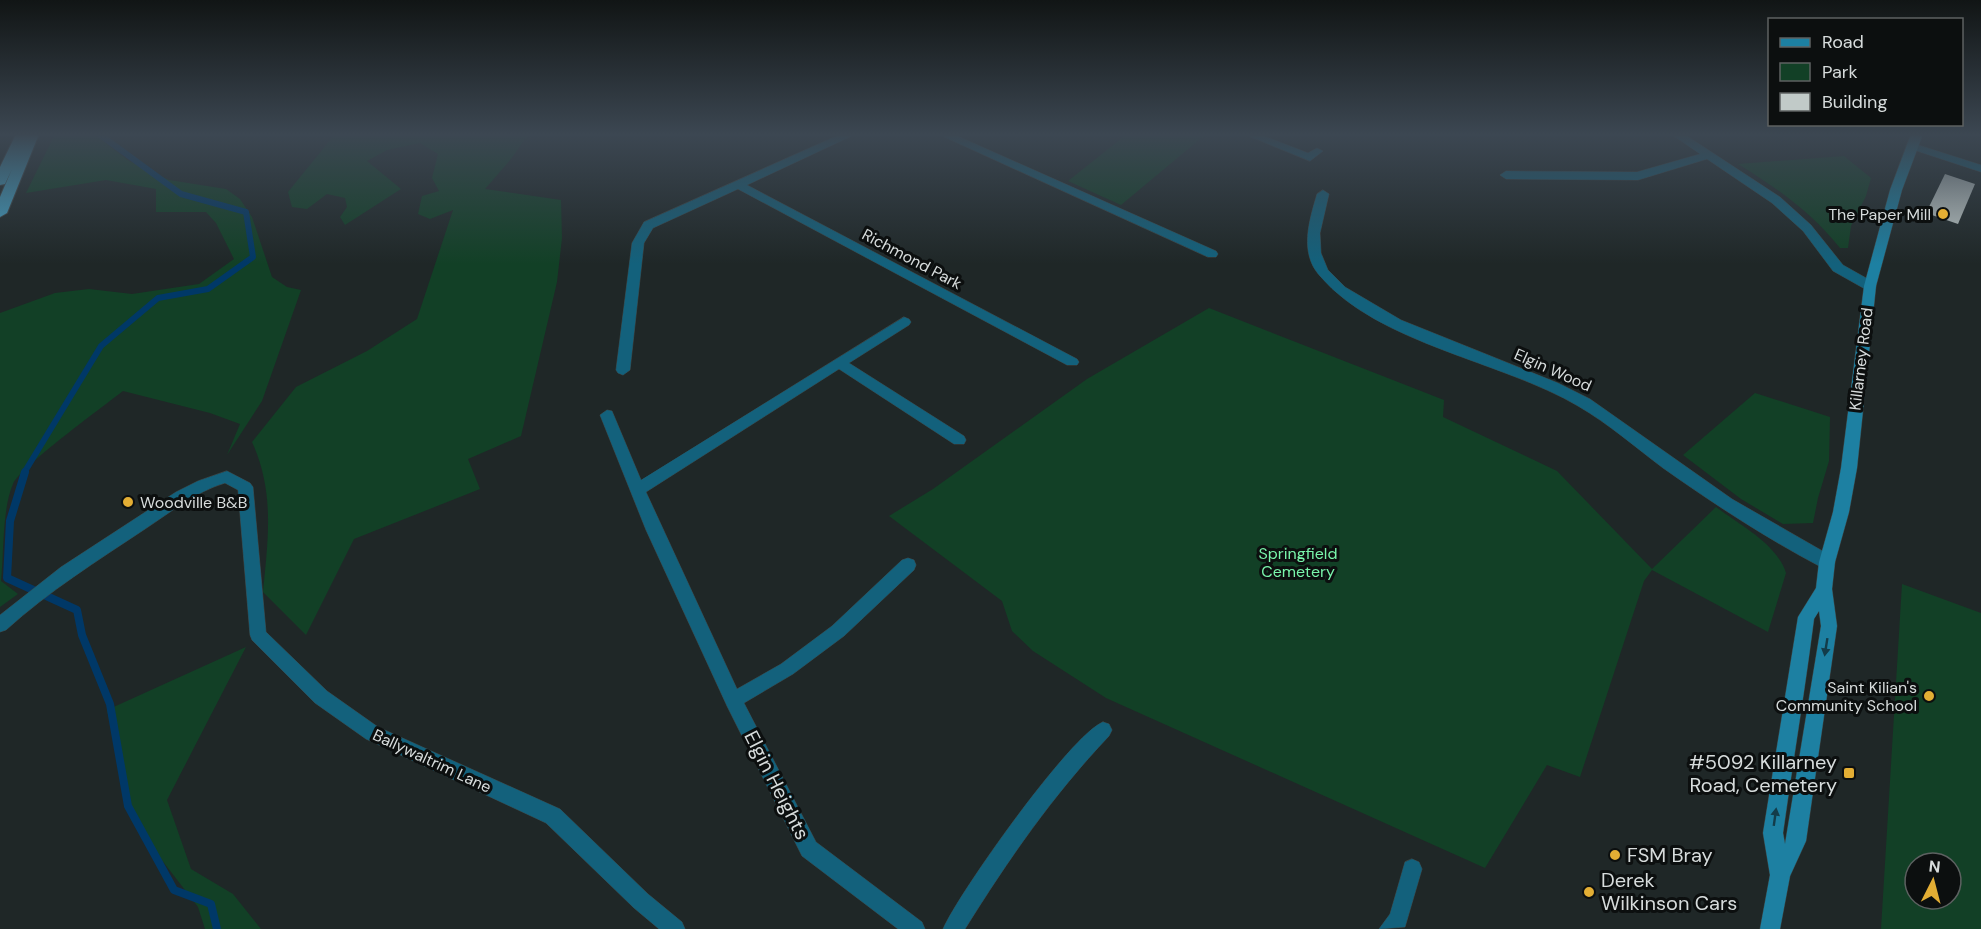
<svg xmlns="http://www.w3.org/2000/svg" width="1981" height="929" font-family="'DM Sans',sans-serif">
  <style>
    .green { fill: #124026; fill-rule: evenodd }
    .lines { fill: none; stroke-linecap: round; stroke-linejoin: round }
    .stream-far1 { stroke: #003867; stroke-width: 6 }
    .stream { stroke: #003867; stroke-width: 8 }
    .building { fill: #c1cac8 }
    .minor-casing { stroke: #3c4444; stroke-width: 1 }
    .secondary-casing { stroke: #3c4444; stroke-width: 1 }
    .trunk-casing { stroke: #3c4444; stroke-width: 2 }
    .minor { fill: #13617c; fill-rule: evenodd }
    .secondary { fill: #1d80a2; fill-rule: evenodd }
    .trunk { fill: #44a1c4; fill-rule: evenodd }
    .oneway { fill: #133c4a }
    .poi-dot { fill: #e3ae34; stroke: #0c0f0f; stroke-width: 2 }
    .labels { text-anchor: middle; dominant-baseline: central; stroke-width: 6; stroke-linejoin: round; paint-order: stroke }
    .poi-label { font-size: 16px; fill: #d7dcdc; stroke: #0c0f0f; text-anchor: end }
    .street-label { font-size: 16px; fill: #d7dcdc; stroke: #0c0f0f }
    .park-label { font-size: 16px; fill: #79f5ab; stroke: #0c0f0f }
    .near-poi-label { font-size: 20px; fill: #d7dcdc; stroke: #0c0f0f; text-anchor: start }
    .near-street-label { font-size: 20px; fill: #d7dcdc; stroke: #0c0f0f }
  </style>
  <rect width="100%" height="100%" fill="#1f2727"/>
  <path class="green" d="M 55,134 L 103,134 L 104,142 L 129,161 L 169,180 L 226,189 L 240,199 L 252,217 L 272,277 L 287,287 L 301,290 L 262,401 L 227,455 L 240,424 L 210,413 L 123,391 C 104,406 20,467 13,484 C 2,509 4,553 1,581 L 18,594 L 0,607 L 0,313 L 55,293 L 89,289 L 132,294 L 199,284 L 234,259 L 216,223 L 206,212 L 156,212 L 156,189 L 106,180 L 26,193 Z
    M 335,134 L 532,134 L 525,139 L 511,159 L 485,189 L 561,200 L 562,238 L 557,282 L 521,436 L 468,459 L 480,489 L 354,539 L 306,635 L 263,592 C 268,539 275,493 252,442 L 296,387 L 367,351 L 417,319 L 453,210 L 430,219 L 418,214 L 422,196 L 439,191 L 432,178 L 438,154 L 420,143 L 387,150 L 367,161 L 401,189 L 345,225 L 340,217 L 347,207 L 345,198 L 327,194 L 307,209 L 292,207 L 288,192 Z
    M 1127,134 L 1206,134 L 1121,205 L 1068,181 Z
    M 1844,156 L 1871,178 L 1866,196 L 1851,226 L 1848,248 L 1840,248 C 1811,212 1777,188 1738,164 Z
    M 1209,308 L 1444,400 L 1443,417 L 1557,471 L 1652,569 L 1716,507 C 1740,525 1777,544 1786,573 L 1768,632 L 1652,570 L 1644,581 L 1580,777 L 1547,765 L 1485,868 L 1106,698 L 1033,651 L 1012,631 L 1002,601 L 889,516 L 933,489 L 1087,379 Z
    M 1755,393 L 1830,417 L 1829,461 L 1818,498 L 1813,523 L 1783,524 L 1741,499 L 1683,455 Z
    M 1902,584 L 1981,613 L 1981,929 L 1881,929 ZM 1915,863 L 1951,863 L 1951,899 L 1915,899 Z
    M 246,647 L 167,800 L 191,869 L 233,894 L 261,929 L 205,929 L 198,907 L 131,820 L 107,710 Z"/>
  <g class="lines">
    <path class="stream-far1" d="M 24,473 L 101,346 L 158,298 L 208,289 L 253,257 L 246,212 L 181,194 L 99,134"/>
    <path class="stream" d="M 25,472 L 10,521 L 7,578 L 77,610 L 82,635 L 110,704 L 128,806 L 174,890 L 211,904 L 217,929"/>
  </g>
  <path class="building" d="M 1945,174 L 1975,184 L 1958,224 L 1926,213 Z"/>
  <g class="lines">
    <g class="minor-casing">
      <path id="minor" d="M 841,134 L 856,134 L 747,185 L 1077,359 L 1079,362 L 1077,365 L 1067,365 L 738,189 L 653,228 L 644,243 L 630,370 L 623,375 L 618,373 L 616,370 L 632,243 L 644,222 Z
        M 938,134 L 953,134 L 1216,251 L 1218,254 L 1216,257 L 1208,257 Z
        M 1244,134 L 1259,134 L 1308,153 L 1317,148 L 1323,151 L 1310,161 Z
        M 1671,134 L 1684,134 L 1780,197 L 1811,225 L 1843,265 L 1875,283 L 1876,286 L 1875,289 L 1865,289 L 1833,271 L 1803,231 L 1772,203 L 1707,159 L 1638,180 L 1506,179 L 1500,175 L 1506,171 L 1637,172 L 1700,154 Z
        M 1912,143 L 1981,165 L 1981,172 L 1908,148 L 1906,146 Z
        M 1323,190 L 1329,194 L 1320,233 L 1321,253 L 1328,270 L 1345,287 L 1401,320 L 1558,383 L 1590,399 L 1732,499 L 1833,557 L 1835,562 L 1833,567 L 1827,569 L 1821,567 C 1766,538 1714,504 1663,468 C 1635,447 1609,424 1578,406 C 1502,361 1378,344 1320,276 C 1299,253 1309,221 1317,194 Z
        M 904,317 L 909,319 L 911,322 L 909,325 L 849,363 L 964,436 L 966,440 L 964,444 L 954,444 L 839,369 L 646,492 L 737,689 L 781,664 L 832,626 L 902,560 L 908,558 L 914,560 L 916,565 L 914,570 L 844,636 L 793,674 L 744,703 L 816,842 L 922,922 L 925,929 L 898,929 L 802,856 L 727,706 L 646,530 L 600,415 L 607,410 L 612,411 L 641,480 Z
        M 227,471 L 250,483 L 253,487 L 266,632 L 327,691 L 378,727 L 560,809 L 648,894 L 682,922 L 685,929 L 659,929 L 634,908 L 546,823 L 366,739 L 315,703 L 252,640 L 250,635 L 238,490 L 225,483 C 195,492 171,512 145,529 C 97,561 49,591 6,630 L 0,632 L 0,615 L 61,567 L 176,492 L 198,481 Z
        M 1103,722 L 1109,724 L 1112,730 L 1109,736 C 1053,795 1008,860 965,929 L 943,929 C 958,894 1071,734 1103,722 Z
        M 1412,859 L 1419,862 L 1422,869 L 1405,927 L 1379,929 L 1390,914 L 1405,862 Z"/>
    </g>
    <g class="secondary-casing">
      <path id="secondary" d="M 1911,134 L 1923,134 L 1902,190 L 1876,286 L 1857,468 L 1849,512 L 1835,562 L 1832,589 L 1837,626 L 1813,792 L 1806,841 L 1790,876 L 1780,929 L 1760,929 L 1770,875 L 1763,833 L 1798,617 L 1816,588 L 1819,562 L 1833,512 L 1841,468 L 1864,286 L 1890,190 ZM 1819,611 L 1821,626 L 1785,844 L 1783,833 C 1793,761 1805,690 1814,619 Z"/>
    </g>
    <g class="trunk-casing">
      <path id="trunk" d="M 16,134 L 39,134 L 7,213 L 0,217 L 0,197 L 12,169 L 5,184 L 0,185 L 0,167 Z"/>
    </g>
    <use href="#minor" class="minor"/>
    <use href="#secondary" class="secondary"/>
    <use href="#trunk" class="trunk"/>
  </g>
  <defs><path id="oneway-solid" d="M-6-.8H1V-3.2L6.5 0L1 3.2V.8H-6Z" transform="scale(1.5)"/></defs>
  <g class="oneway">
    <use href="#oneway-solid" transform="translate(1826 647) rotate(99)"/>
    <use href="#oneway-solid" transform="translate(1775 817) rotate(-82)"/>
  </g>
  <linearGradient id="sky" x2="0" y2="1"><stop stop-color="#111515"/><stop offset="0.51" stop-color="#3c4752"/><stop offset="1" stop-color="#3c4752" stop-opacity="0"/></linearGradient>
  <rect width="1981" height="264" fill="url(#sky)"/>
  <g class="poi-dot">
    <circle cx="1943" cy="214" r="6"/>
    <circle cx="128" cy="502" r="6"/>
    <circle cx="1929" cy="696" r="6"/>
    <rect x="1843" y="767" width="12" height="12" rx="3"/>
    <circle cx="1615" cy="855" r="6"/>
    <circle cx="1589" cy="892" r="6"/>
  </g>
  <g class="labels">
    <g class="poi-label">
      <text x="1931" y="214">The Paper Mill</text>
      <text x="140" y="502" text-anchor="start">Woodville B&amp;B</text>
      <text x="1917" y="687">Saint Kilian's<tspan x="1917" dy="18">Community School</tspan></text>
    </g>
    <g class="street-label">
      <text transform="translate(912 259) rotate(28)">Richmond Park</text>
      <text transform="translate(1861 359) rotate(-83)">Killarney Road</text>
      <text transform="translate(1553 370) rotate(24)">Elgin Wood</text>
      <text transform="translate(432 761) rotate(25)">Ballywaltrim Lane</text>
    </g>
    <g class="park-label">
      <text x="1298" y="553">Springfield<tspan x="1298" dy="18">Cemetery</tspan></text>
    </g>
    <g class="near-poi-label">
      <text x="1837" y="762" text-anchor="end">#5092 Killarney<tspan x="1837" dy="23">Road, Cemetery</tspan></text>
      <text x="1627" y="855">FSM Bray</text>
      <text x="1601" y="880">Derek<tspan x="1601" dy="23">Wilkinson Cars</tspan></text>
    </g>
    <g class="near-street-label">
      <text transform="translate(777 785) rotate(63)">Elgin Heights</text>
    </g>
  </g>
  <rect x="1768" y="18" width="195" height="108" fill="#0c0f0f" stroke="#5d6161" stroke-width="1.5"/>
  <rect x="1780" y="38" width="30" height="9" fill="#1d80a2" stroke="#5d6161" stroke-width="1.5"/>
  <text x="1822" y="48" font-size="18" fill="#d7dcdc">Road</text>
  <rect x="1780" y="63" width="30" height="18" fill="#124026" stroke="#5d6161" stroke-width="1.5"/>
  <text x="1822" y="78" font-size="18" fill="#d7dcdc">Park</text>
  <rect x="1780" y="93" width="30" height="18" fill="#c1cac8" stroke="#5d6161" stroke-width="1.5"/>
  <text x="1822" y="108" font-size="18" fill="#d7dcdc">Building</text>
  <g transform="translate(1933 881) rotate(6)"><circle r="28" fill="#0c0f0f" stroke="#5d6161" stroke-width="1.5"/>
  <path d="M0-4.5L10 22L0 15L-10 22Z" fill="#e3ae34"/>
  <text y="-9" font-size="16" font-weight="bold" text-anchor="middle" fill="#d7dcdc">N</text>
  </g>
</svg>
